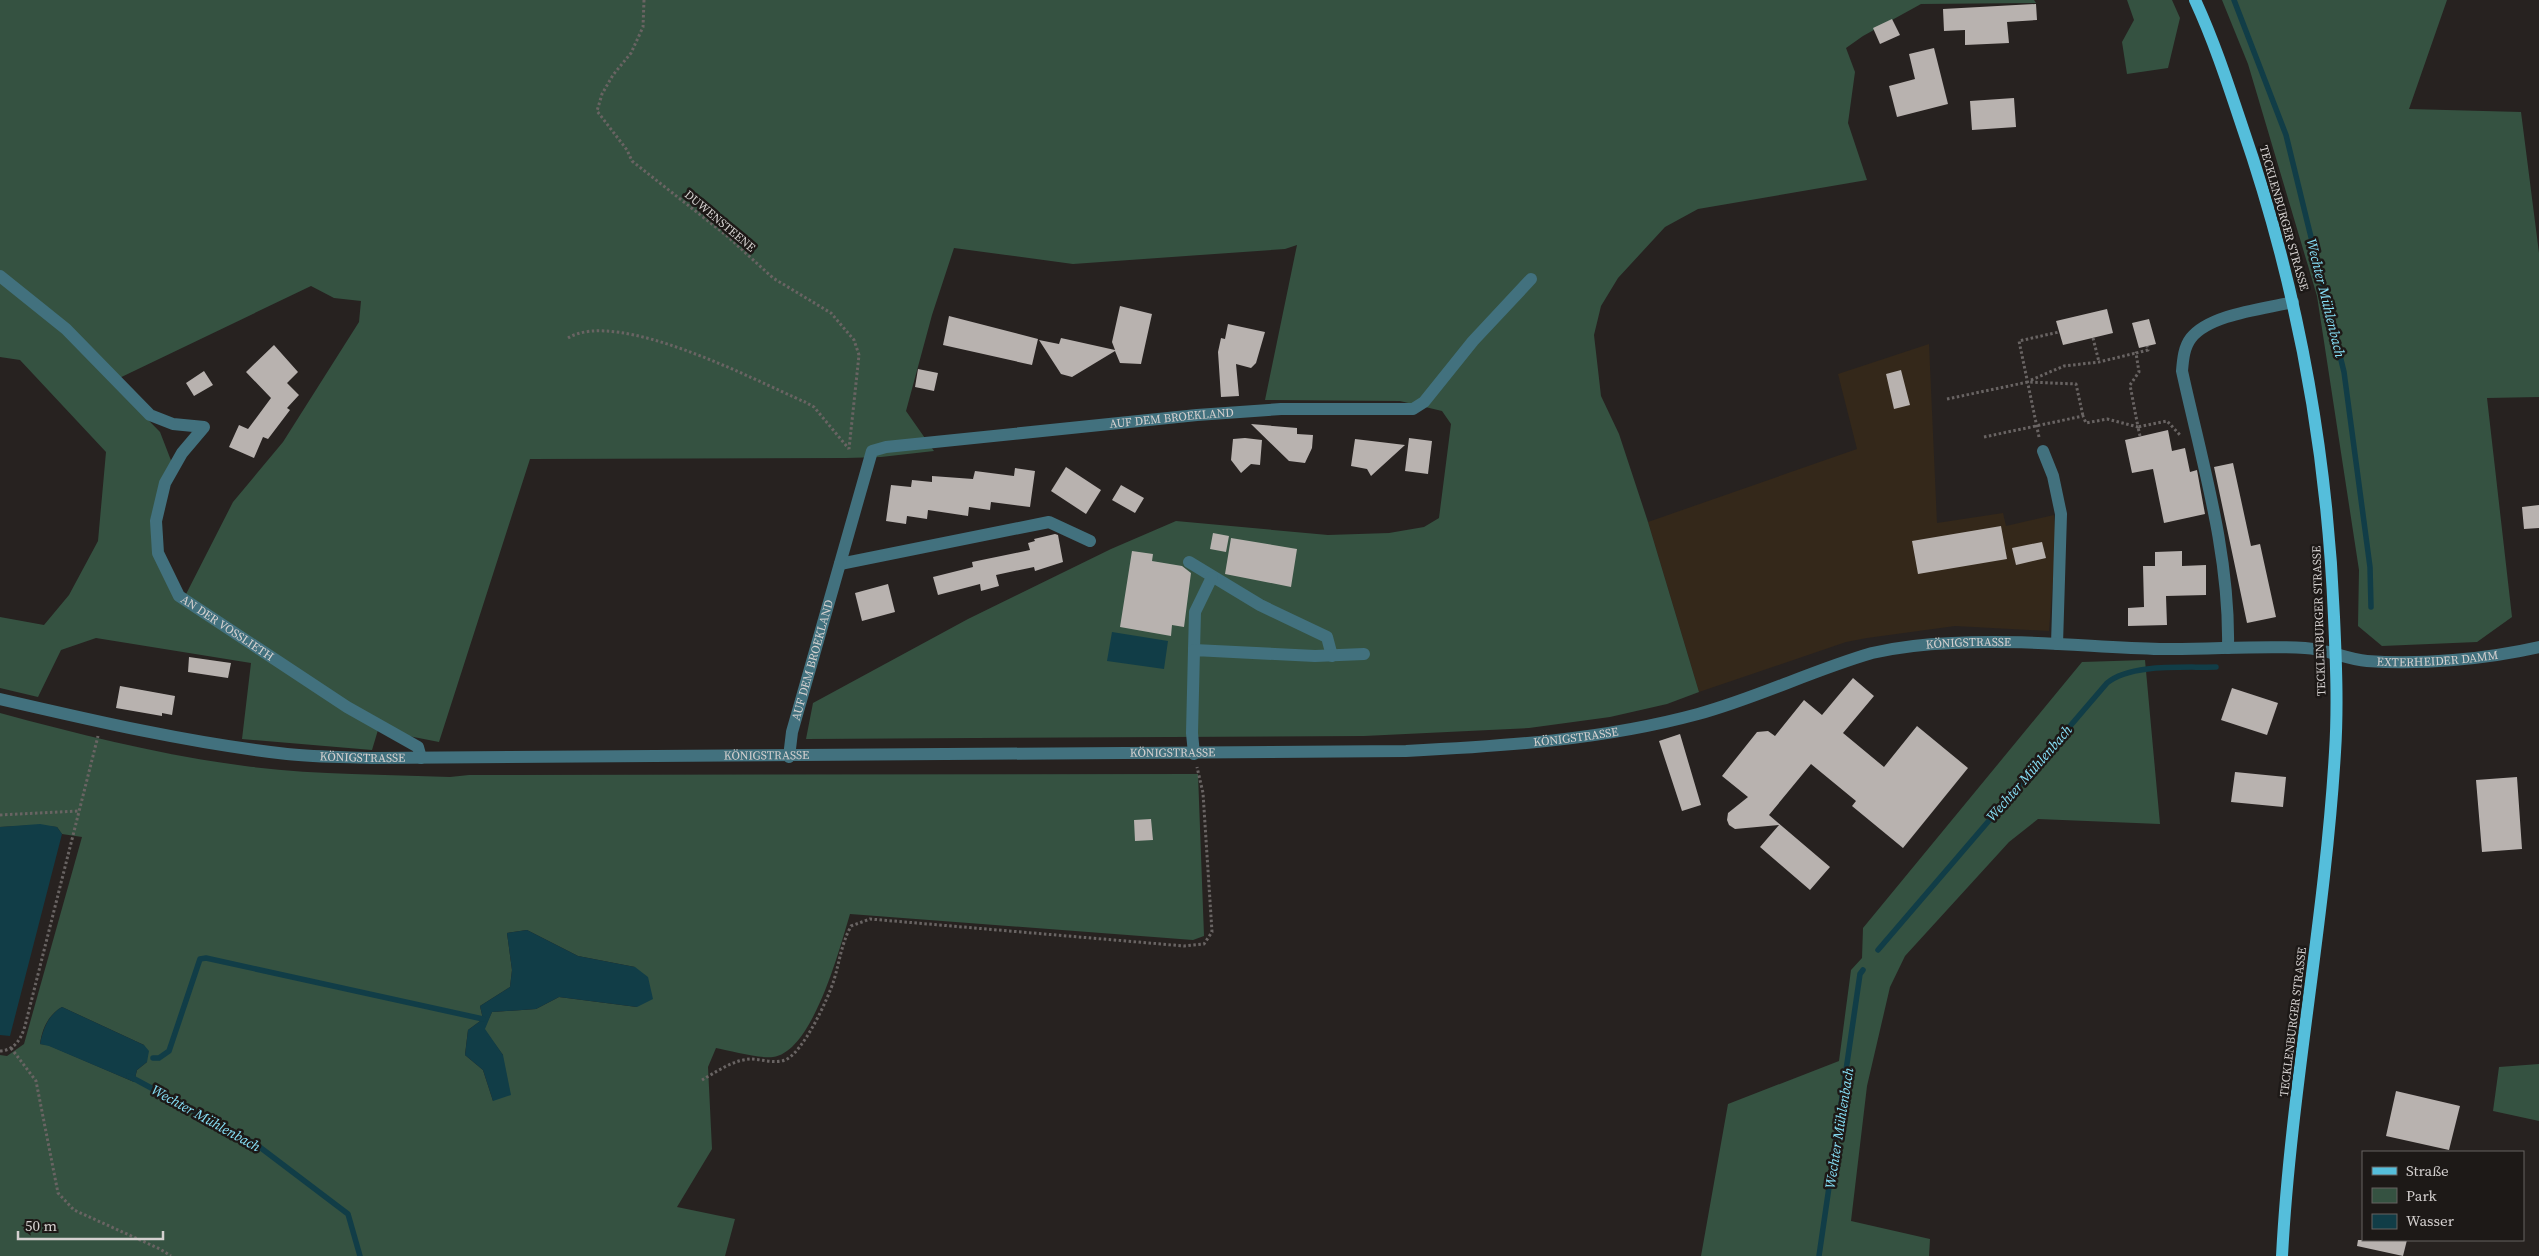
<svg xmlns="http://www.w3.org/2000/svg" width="2539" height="1256" font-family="'Source Serif 4',serif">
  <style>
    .industrial { fill: #34281a }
    .green { fill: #355241; fill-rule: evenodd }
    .water { fill: #113d47 }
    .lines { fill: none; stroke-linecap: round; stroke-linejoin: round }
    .stream { stroke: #113d47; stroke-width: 5.5 }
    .building { fill: #b8b2af }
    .path { stroke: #696463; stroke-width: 3; stroke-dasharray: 2.5 2.5; stroke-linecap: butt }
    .minor { stroke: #42717e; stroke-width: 12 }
    .major { stroke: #55bedb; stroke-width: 12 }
    .labels { text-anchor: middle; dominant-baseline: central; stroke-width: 5; stroke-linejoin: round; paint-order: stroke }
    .street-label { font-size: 12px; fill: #d4d0cf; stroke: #1d1917 }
    .water-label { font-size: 14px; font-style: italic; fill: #88e2fa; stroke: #1d1917 }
  </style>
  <rect width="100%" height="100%" fill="#272220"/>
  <path class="industrial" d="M 1929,344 L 1937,523 L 2003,513 L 2006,526 L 2054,515 L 2056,542 L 2049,631 L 1955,626 L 1867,638 L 1846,642 L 1699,692 L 1648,522 L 1857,449 L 1838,374 Z"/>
  <path class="green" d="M 0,0 L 2034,0 L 2036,3 L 1921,4 L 1863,36 L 1846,48 L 1855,72 L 1848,123 L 1867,180 L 1698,209 L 1665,227 L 1618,278 L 1601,306 L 1594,335 L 1601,396 L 1619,434 L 1648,522 L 1699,692 L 1667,704 L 1610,717 L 1529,728 L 1364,736 L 806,739 L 813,703 L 968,619 L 1111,549 L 1176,521 L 1328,535 L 1389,533 L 1424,527 L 1439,518 L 1451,424 L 1442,411 L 1400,401 L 1265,400 L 1297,245 L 1285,249 L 1073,264 L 954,248 L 932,315 L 906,411 L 934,451 L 881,457 L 846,458 L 530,459 L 439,742 L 378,730 L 372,750 L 242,739 L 251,663 L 96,638 L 61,650 L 38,697 L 0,688 L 0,617 L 44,625 L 69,595 L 98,541 L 106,452 L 20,360 L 0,357 ZM 311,286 L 334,298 L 361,301 L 359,322 L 283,442 L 233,502 L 181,604 L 151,517 L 172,463 L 160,432 L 111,382 Z
    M 2127,0 L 2172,0 L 2180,18 L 2168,68 L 2127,74 L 2122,42 L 2134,20 Z
    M 2222,0 L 2447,0 L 2409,109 L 2521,112 L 2539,253 L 2539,397 L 2487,398 L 2512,617 L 2477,642 L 2382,646 L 2358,626 L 2359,570 L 2317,296 L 2248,64 Z
    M 2145,660 L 2160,824 L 2038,819 L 2009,842 L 1905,956 L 1890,987 L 1867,1086 L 1851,1221 L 1930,1239 L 1929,1256 L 1701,1256 L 1728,1104 L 1839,1061 L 1851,970 L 1862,958 L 1863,928 L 2082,662 Z
    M 0,713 C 81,735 161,755 245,766 C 313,775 382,774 450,777 L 469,775 L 1198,774 L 1204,936 L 1193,940 L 850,914 C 840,947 813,1052 773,1057 C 762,1059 730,1051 716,1048 L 708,1067 L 712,1149 L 677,1207 L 735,1219 L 725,1256 L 0,1256 L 0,1055 L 7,1056 L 24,1044 L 82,837 L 62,834 L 57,827 L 38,825 L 0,827 ZM 527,930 L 578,956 L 635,967 L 637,1007 L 559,997 L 536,1009 L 492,1012 L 484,1029 L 503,1055 L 493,1101 L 483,1070 L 465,1055 L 468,1030 L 483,1019 L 480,1006 L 510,987 L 512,970 L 507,933 ZM 62,1007 L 144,1045 L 147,1062 L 137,1070 L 134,1082 L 48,1045 L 40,1044 C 42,1029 48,1015 62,1007 Z
    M 2539,1064 L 2539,1121 L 2493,1111 L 2499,1067 Z"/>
  <path class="water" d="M 1112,632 L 1168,641 L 1164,669 L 1107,661 Z
    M 40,824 L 57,827 L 62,834 L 10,1036 L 0,1035 L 0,827 Z
    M 527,930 L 578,956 L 635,967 L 648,977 L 653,999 L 637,1007 L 559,997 L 536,1009 L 492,1012 L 485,1029 L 503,1055 L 511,1095 L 493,1101 L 483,1070 L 465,1055 L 468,1030 L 483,1019 L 480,1006 L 510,987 L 512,970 L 507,933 Z
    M 62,1007 L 144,1045 L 149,1051 L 147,1062 L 137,1070 L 134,1082 L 49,1046 L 40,1044 C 43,1029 48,1015 62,1007 Z"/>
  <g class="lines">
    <path class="stream" d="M 2234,0 L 2286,135 L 2344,372 L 2370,567 L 2371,607
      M 1878,950 L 2107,683 C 2131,663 2185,668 2216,667
      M 153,1058 L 159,1058 L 169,1051 L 200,959 L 206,958 L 483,1019
      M 129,1076 L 257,1145 L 348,1214 L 360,1256
      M 1819,1256 L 1860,974 L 1863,970"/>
  </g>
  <path class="building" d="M 2036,4 L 2037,20 L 2007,22 L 2009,43 L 1965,45 L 1965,30 L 1944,31 L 1943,9 Z
    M 1892,19 L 1900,35 L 1880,44 L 1873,28 Z
    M 1934,48 L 1948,104 L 1897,117 L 1889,86 L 1915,79 L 1909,54 Z
    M 2014,98 L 2016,127 L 1972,130 L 1970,101 Z
    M 1120,306 L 1152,314 L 1141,364 L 1120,363 L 1115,351 L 1072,377 L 1061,374 L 1039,340 L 1059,344 L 1061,338 L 1115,350 L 1112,342 Z
    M 2107,309 L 2113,333 L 2063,345 L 2056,321 Z
    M 949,316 L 1038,339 L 1032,365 L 943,345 Z
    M 2149,319 L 2156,344 L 2139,348 L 2132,323 Z
    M 1228,324 L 1265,332 L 1256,363 L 1251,368 L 1236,364 L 1239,396 L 1221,397 L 1218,352 L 1221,338 L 1225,339 Z
    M 274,345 L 298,372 L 287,383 L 299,395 L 287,408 L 290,410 L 268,439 L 263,437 L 254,458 L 229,447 L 239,425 L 248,429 L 271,398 L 246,372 Z
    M 918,369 L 938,373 L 934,391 L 915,387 Z
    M 1901,370 L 1910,405 L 1894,409 L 1886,374 Z
    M 204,371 L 213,385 L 194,396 L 186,383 Z
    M 1251,424 L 1297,428 L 1297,434 L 1313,435 L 1312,448 L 1305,463 L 1289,461 Z
    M 2168,430 L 2172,451 L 2185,448 L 2190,472 L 2197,470 L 2205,514 L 2164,523 L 2153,469 L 2132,473 L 2125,440 Z
    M 1245,438 L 1262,440 L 1260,465 L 1251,464 L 1241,473 L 1231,460 L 1233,439 Z
    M 1409,438 L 1432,441 L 1428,474 L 1405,471 Z
    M 1355,439 L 1405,445 L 1371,476 L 1367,469 L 1351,466 Z
    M 2233,463 L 2251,546 L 2260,544 L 2276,617 L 2247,623 L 2214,467 Z
    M 1066,467 L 1101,490 L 1086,514 L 1051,491 Z
    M 1015,468 L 1035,471 L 1030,507 L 991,502 L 990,510 L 969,507 L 968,516 L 928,510 L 927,519 L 907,516 L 906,524 L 886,521 L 891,485 L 911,487 L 912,480 L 932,482 L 932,476 L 973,479 L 975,471 L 1014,476 Z
    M 1121,485 L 1144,498 L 1135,513 L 1112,500 Z
    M 2539,505 L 2539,528 L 2524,529 L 2522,507 Z
    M 2001,526 L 2007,559 L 1918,574 L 1912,541 Z
    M 1213,533 L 1229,536 L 1226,552 L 1210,549 Z
    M 1055,534 L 1058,535 L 1063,562 L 1035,571 L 1034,567 L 996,575 L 999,586 L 981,591 L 980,584 L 938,595 L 933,577 L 973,567 L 972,562 L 1030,550 L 1028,543 L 1035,541 L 1034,539 Z
    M 1231,538 L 1297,549 L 1291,587 L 1225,574 Z
    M 2042,542 L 2046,558 L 2016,565 L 2012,548 Z
    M 1132,551 L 1153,554 L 1152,561 L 1182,566 L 1191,573 L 1184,627 L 1172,625 L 1171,636 L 1120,627 Z
    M 2182,551 L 2182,566 L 2206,565 L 2206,595 L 2166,596 L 2167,625 L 2128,626 L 2128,608 L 2144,607 L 2143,566 L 2155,566 L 2155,552 Z
    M 888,584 L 895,612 L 862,621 L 855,593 Z
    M 189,657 L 231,663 L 228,678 L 188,672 Z
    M 1853,678 L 1874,696 L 1843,733 L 1884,767 L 1917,726 L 1968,768 L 1903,848 L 1852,806 L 1856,801 L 1811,764 L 1769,815 L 1830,867 L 1810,890 L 1760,847 L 1779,825 L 1735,829 L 1729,825 L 1727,820 L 1728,813 L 1748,797 L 1722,776 L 1757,732 L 1768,731 L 1775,736 L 1804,700 L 1822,715 Z
    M 120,686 L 175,696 L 172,715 L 162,713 L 162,716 L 116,708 Z
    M 2232,688 L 2278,703 L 2267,735 L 2221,720 Z
    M 1680,734 L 1701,805 L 1682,811 L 1659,741 Z
    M 2235,772 L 2286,777 L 2283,807 L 2231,802 Z
    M 2517,777 L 2522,849 L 2482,852 L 2476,780 Z
    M 1151,819 L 1153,840 L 1135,841 L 1134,820 Z
    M 2396,1091 L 2460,1106 L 2449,1150 L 2386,1136 Z
    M 2358,1240 L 2407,1240 L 2403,1256 L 2357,1246 Z"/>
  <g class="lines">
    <path class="path" d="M 644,0 L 643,27 L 631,53 L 613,75 L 602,94 L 597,111 L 627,150 L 632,161 L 727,236 L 773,278 L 831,313 L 854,340 L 859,355 L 849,449
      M 568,338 C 618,308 754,380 805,402 L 814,407 L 849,449
      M 2093,338 L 2099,362
      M 2031,380 L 2064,366 L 2099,362 L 2136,353
      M 1947,399 L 2028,382 L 2076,384 L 2083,416
      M 2140,436 L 2138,427 L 2167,421 L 2180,435
      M 1984,437 L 2083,416 L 2086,423 L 2107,419 L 2138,427 L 2130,385 L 2139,372 L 2136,353 L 2148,350 L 2147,346
      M 2039,437 L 2019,341 L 2059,332
      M 0,815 L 79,811
      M 11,1048 L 36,1081 L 58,1193 L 74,1210 L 160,1249 L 171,1256
      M 0,1051 C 15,1050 21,1039 25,1026 L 98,736
      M 702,1080 C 716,1072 733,1060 750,1059 C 761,1059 774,1064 785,1060 C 803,1053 828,999 834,980 C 840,960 841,945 851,926 L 870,919 L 1184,946 L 1204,944 L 1212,932 L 1203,793 L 1197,767"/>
    <g class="minor">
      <path id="s1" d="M 0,276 L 66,329 L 150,415 L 173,424 L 204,427 L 182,453 L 165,483 L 156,521 L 158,553 L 179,596 L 347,707 L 418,747 L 421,758"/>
      <path d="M 2043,451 L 2053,476 L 2061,514 L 2057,644"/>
      <path d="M 1189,562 L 1260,605 L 1327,637 L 1332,656"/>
      <path d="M 840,564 L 1049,522 L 1090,541"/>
      <path d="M 2228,648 C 2230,554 2202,462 2182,371 C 2183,359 2184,347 2191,338 C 2210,314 2264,309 2293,302"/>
      <path d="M 1194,650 L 1195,612 L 1212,577"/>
      <path id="s2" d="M 0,699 C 95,721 190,743 287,754 C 315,757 343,757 371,758 L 1406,751 C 1504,746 1602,740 1698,714 C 1757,698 1813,670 1872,653 C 1898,647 1926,644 1952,643 C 2021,639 2091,647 2160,649 C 2208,650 2257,645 2305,648 C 2326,649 2346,659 2367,661 C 2421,665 2486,659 2539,647"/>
      <path d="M 1194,754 L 1192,733 L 1194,650 L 1315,656 L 1364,654"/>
      <path id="s3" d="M 789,757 L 792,732 L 872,451 L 886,447 L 1197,415 L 1281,409 L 1413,409 L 1424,402 L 1473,341 L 1531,279"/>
    </g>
    <path class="major" d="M 2195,0 C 2214,41 2228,84 2242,126 C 2297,285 2327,449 2334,617 C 2336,661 2338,707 2335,752 C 2325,921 2291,1087 2282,1256"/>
  </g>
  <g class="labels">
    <g class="street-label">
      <text transform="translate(2284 218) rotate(74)">TECKLENBURGER STRASSE</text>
      <text transform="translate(720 221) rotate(40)">DUWENSTEENE</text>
      <text stroke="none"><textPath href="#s3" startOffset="619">AUF DEM BROEKLAND</textPath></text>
      <text transform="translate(2319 621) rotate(-92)">TECKLENBURGER STRASSE</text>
      <text stroke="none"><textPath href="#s1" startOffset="506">AN DER VOSSLIETH</textPath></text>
      <text stroke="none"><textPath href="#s2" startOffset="1988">KÖNIGSTRASSE</textPath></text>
      <text stroke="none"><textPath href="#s2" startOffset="2459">EXTERHEIDER DAMM</textPath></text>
      <text stroke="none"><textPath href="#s3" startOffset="100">AUF DEM BROEKLAND</textPath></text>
      <text stroke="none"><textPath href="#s2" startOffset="1582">KÖNIGSTRASSE</textPath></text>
      <text stroke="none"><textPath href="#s2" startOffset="1178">KÖNIGSTRASSE</textPath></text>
      <text stroke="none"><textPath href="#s2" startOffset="368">KÖNIGSTRASSE</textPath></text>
      <text stroke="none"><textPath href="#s2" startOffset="772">KÖNIGSTRASSE</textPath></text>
      <text transform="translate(2293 1022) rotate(-83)">TECKLENBURGER STRASSE</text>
    </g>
    <g class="water-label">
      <text transform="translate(2326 298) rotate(76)">Wechter Mühlenbach</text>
      <text transform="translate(2029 773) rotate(-49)">Wechter Mühlenbach</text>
      <text transform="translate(206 1118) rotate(29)">Wechter Mühlenbach</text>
      <text transform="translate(1839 1128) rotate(-81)">Wechter Mühlenbach</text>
    </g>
  </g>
  <rect x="2362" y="1151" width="162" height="90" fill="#1d1917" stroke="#666261"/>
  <rect x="2372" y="1167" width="25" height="8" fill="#55bedb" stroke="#666261"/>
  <text x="2406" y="1176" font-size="15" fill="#d4d0cf">Straße</text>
  <rect x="2372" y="1188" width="25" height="15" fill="#355241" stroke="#666261"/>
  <text x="2406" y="1201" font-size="15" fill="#d4d0cf">Park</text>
  <rect x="2372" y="1214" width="25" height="15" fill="#113d47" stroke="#666261"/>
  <text x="2406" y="1226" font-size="15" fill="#d4d0cf">Wasser</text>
  <path d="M18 1231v8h145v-8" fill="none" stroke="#d4d0cf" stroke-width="2.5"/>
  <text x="25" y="1231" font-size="15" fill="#d4d0cf" stroke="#1d1917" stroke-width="4" paint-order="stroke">50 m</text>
</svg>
